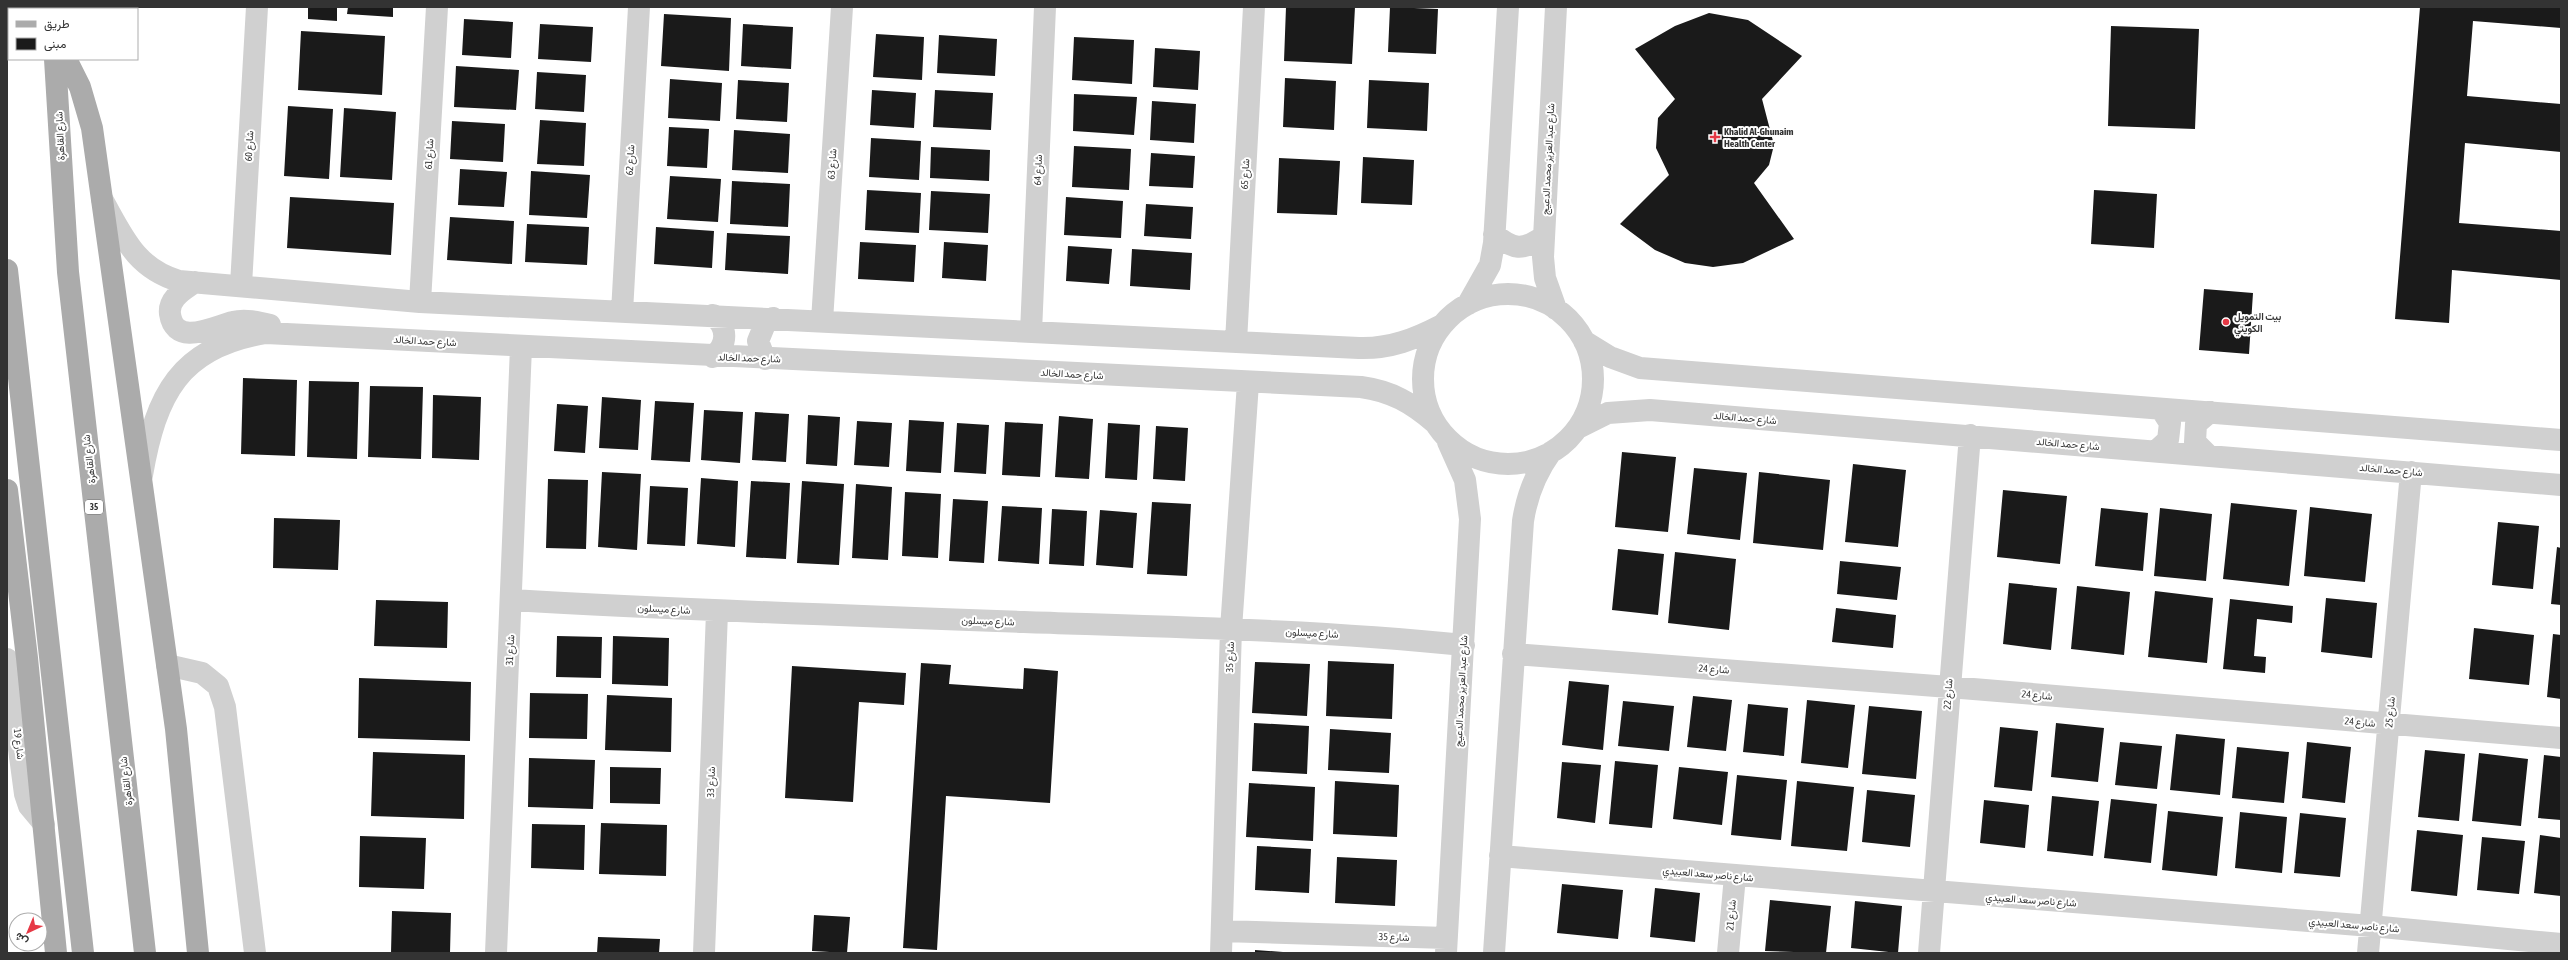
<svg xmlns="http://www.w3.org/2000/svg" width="2568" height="960" font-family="'Asap Condensed',Vazirmatn,sans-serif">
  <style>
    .building { fill: #1a1a1a }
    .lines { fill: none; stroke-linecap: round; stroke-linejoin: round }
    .minor { stroke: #d0d0d0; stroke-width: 22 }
    .major { stroke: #ababab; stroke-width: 22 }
    .poi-dot { fill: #e63946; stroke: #fff; stroke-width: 1.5 }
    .labels { text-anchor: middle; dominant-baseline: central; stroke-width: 4; stroke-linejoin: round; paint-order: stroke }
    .shield { fill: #fff; stroke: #707070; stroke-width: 1 }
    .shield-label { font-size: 9px; font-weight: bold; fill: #333 }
    .poi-label { font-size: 10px; font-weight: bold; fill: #333; stroke: #fff; text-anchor: start }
    .street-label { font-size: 10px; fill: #333; stroke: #fff }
  </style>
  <rect width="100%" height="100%" fill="#fff"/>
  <path class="building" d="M 308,7 L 337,7 L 337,21 L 308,19 Z
    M 348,7 L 393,7 L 393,17 L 347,14 Z
    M 1286,7 L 1355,7 L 1352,64 L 1284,61 Z
    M 1390,7 L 1438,9 L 1436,54 L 1388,52 Z
    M 2420,7 L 2561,7 L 2561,28 L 2473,21 L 2467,96 L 2561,104 L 2561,152 L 2465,143 L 2459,223 L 2561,231 L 2561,280 L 2452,270 L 2449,323 L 2395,319 Z
    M 1709,13 L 1748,20 L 1802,56 L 1762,99 L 1774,145 L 1769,165 L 1754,183 L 1794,239 L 1743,263 L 1713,267 L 1685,263 L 1655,250 L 1620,224 L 1669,175 L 1656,148 L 1658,118 L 1675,99 L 1635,49 L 1675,26 Z
    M 664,14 L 731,18 L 729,71 L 661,66 Z
    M 464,19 L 513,22 L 511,58 L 462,55 Z
    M 540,24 L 593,27 L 591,62 L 538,59 Z
    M 743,24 L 793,27 L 791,69 L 741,66 Z
    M 2111,26 L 2199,29 L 2195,129 L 2108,126 Z
    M 301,31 L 385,36 L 382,95 L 298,90 Z
    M 876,34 L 924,37 L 922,80 L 873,77 Z
    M 939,35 L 997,39 L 995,76 L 937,73 Z
    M 1074,37 L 1134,40 L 1132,84 L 1072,80 Z
    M 1155,48 L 1200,51 L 1198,90 L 1153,87 Z
    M 456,66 L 519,70 L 516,110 L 454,107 Z
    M 537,72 L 586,75 L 584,112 L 535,109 Z
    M 1285,78 L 1336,81 L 1334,130 L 1283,127 Z
    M 670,79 L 722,83 L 720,121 L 668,118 Z
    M 738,80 L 789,83 L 787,122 L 736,119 Z
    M 1369,80 L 1429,83 L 1427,131 L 1367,128 Z
    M 872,90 L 916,93 L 914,128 L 870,125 Z
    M 935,90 L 993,93 L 991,130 L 933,127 Z
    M 1074,94 L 1137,97 L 1134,135 L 1073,131 Z
    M 1152,101 L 1196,104 L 1194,143 L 1150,140 Z
    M 288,106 L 333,109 L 329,179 L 284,176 Z
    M 344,108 L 396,112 L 392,180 L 340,177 Z
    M 540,120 L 586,123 L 584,166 L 537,164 Z
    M 452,121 L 505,124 L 503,162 L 450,159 Z
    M 669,127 L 709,129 L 707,168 L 667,166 Z
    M 734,130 L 790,134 L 788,173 L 732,170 Z
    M 871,138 L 921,141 L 919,180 L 869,177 Z
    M 1074,146 L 1131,149 L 1129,190 L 1072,187 Z
    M 931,147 L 990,150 L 989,181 L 930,178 Z
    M 1151,153 L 1195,156 L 1193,188 L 1149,186 Z
    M 1363,157 L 1414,160 L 1412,205 L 1361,203 Z
    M 1279,158 L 1340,161 L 1337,215 L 1277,213 Z
    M 460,169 L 507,172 L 504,207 L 458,205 Z
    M 531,171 L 590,175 L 587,218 L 529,215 Z
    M 670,176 L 721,179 L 718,222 L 667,219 Z
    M 732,181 L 790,184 L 788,227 L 730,224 Z
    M 867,190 L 921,193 L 919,233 L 865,230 Z
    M 2094,190 L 2157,194 L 2154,248 L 2091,244 Z
    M 931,191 L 990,194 L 988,233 L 929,230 Z
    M 290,197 L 394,203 L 391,255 L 287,248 Z
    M 1066,197 L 1123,201 L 1121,238 L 1064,235 Z
    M 1146,204 L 1193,207 L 1191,239 L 1144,236 Z
    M 450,217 L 514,221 L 512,264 L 447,260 Z
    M 527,224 L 589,227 L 587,265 L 525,262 Z
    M 656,227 L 714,231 L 712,268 L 654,264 Z
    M 727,233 L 790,236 L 788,274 L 725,270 Z
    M 860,242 L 916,245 L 914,282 L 858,279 Z
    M 944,242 L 988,245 L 986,281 L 942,278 Z
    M 1068,246 L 1112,249 L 1109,284 L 1066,281 Z
    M 1132,249 L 1192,253 L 1190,290 L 1130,286 Z
    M 2204,289 L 2253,293 L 2249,354 L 2199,350 Z
    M 243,378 L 297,380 L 295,456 L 241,454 Z
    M 309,381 L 359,382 L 357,459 L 307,457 Z
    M 370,386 L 423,387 L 421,459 L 368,457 Z
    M 433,395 L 481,397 L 479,460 L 432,458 Z
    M 602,397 L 641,400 L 638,450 L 599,448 Z
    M 655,401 L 694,403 L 690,462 L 651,460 Z
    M 557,404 L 588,406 L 585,453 L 554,451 Z
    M 704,410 L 743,412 L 740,463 L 701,460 Z
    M 755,412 L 789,414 L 786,462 L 752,460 Z
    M 808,415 L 840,417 L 837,466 L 806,464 Z
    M 1059,416 L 1093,419 L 1089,479 L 1055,477 Z
    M 909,420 L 944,422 L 941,473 L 906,471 Z
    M 857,421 L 892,423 L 889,467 L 854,465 Z
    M 1005,422 L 1043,424 L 1040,477 L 1002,475 Z
    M 957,423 L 989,425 L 986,474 L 954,472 Z
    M 1108,423 L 1140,425 L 1137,480 L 1105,478 Z
    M 1156,426 L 1188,428 L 1185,481 L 1153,479 Z
    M 1622,452 L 1676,457 L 1668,532 L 1615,527 Z
    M 1853,464 L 1906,470 L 1898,547 L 1845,542 Z
    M 1694,468 L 1747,473 L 1740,540 L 1687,534 Z
    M 602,472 L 641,474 L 637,550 L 598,547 Z
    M 1759,472 L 1830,480 L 1823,550 L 1753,543 Z
    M 701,478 L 738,481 L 735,547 L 697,544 Z
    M 548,479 L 588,480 L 586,549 L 546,548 Z
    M 751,481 L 790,483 L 786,559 L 746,557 Z
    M 802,481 L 844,484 L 839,565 L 797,563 Z
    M 856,484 L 892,487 L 888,560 L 852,558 Z
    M 650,486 L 688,488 L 685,546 L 647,544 Z
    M 2003,490 L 2067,496 L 2060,564 L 1997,557 Z
    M 905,492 L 941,494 L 938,558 L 902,556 Z
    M 953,499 L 988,501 L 984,563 L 949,561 Z
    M 1152,502 L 1191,504 L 1187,576 L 1147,574 Z
    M 2231,503 L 2297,510 L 2289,586 L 2223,579 Z
    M 1002,506 L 1042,508 L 1039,564 L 998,561 Z
    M 2310,507 L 2372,514 L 2365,582 L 2304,576 Z
    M 2101,508 L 2148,513 L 2143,571 L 2095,566 Z
    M 2160,508 L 2212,514 L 2206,581 L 2154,576 Z
    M 1052,509 L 1087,511 L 1084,566 L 1049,564 Z
    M 1100,510 L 1137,513 L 1133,568 L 1096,565 Z
    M 274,518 L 340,520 L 338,570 L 273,568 Z
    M 2498,522 L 2539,526 L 2533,589 L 2492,585 Z
    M 2557,547 L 2561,548 L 2561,605 L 2551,604 Z
    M 1618,549 L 1664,554 L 1658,615 L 1612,610 Z
    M 1675,552 L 1736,559 L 1729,630 L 1668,623 Z
    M 1840,561 L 1901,567 L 1897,600 L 1837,594 Z
    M 2009,583 L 2057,588 L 2051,650 L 2003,644 Z
    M 2077,586 L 2130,592 L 2124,655 L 2071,649 Z
    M 2155,591 L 2213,598 L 2207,663 L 2148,657 Z
    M 2326,598 L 2377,603 L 2372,658 L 2321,652 Z
    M 2230,599 L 2293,606 L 2292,623 L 2257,619 L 2254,656 L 2266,657 L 2265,673 L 2223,669 Z
    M 376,600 L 448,602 L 447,648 L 374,646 Z
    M 1836,608 L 1896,615 L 1893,648 L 1832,642 Z
    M 2474,628 L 2534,635 L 2529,685 L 2469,679 Z
    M 2553,634 L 2561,635 L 2561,699 L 2547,697 Z
    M 557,636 L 602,637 L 601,678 L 556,677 Z
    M 613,636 L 669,638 L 668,686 L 612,684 Z
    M 1328,661 L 1394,664 L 1392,719 L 1326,716 Z
    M 1255,662 L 1310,664 L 1307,716 L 1252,713 Z
    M 921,663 L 951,665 L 949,684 L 1023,689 L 1024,668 L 1058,671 L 1050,803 L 946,796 L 937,950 L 903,948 Z
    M 792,666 L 906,673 L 904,705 L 859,702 L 853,802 L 785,798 Z
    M 359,678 L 471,682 L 470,741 L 358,738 Z
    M 1569,681 L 1609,685 L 1603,750 L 1562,745 Z
    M 530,693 L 588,694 L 587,739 L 529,738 Z
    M 607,695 L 672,698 L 671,752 L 605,750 Z
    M 1693,696 L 1732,700 L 1726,751 L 1687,747 Z
    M 1807,700 L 1855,705 L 1848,768 L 1801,763 Z
    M 1623,701 L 1674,706 L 1669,751 L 1618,746 Z
    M 1748,704 L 1788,708 L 1784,756 L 1743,752 Z
    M 1869,706 L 1922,711 L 1916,779 L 1862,774 Z
    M 1254,723 L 1309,726 L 1307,774 L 1252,771 Z
    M 2056,723 L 2104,728 L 2098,782 L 2051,777 Z
    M 2000,727 L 2038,731 L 2032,791 L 1994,787 Z
    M 1330,729 L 1391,733 L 1389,773 L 1328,770 Z
    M 2176,734 L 2225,739 L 2220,795 L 2170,790 Z
    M 2120,742 L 2162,746 L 2157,789 L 2115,785 Z
    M 2307,742 L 2351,747 L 2345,803 L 2302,798 Z
    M 2237,747 L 2289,752 L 2284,803 L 2232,798 Z
    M 2425,750 L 2465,754 L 2459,821 L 2418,817 Z
    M 373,752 L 465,755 L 464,819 L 371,816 Z
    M 2479,753 L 2528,759 L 2521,826 L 2472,821 Z
    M 2544,755 L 2561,757 L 2561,820 L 2538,818 Z
    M 529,758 L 595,760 L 593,809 L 528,807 Z
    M 1615,761 L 1658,765 L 1652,828 L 1609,824 Z
    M 1562,762 L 1601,765 L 1595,823 L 1557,818 Z
    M 610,767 L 661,768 L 660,804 L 610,803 Z
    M 1679,767 L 1728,772 L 1722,825 L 1673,819 Z
    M 1737,775 L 1787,780 L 1781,840 L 1731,835 Z
    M 1335,781 L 1399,785 L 1397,837 L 1333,834 Z
    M 1797,781 L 1854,787 L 1847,851 L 1791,846 Z
    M 1249,783 L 1315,787 L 1313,841 L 1246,837 Z
    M 1867,790 L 1915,795 L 1910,847 L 1862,842 Z
    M 2052,796 L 2099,801 L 2093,856 L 2047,851 Z
    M 2111,799 L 2157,804 L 2151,863 L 2104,858 Z
    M 1984,800 L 2029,805 L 2025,848 L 1980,843 Z
    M 2168,811 L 2223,817 L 2217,876 L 2162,870 Z
    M 2240,812 L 2287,817 L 2282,873 L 2235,868 Z
    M 2300,813 L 2346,818 L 2340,877 L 2294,873 Z
    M 601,823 L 667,825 L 666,876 L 599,874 Z
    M 532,824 L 585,825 L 584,870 L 531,868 Z
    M 2417,830 L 2463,835 L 2457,896 L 2411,891 Z
    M 2540,835 L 2561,838 L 2561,896 L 2534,893 Z
    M 360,836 L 426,838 L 424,889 L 359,887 Z
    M 2482,837 L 2525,841 L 2519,894 L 2477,890 Z
    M 1257,846 L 1311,849 L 1309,893 L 1255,890 Z
    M 1337,857 L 1397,860 L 1395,906 L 1335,903 Z
    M 1562,884 L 1623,890 L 1618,939 L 1557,933 Z
    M 1655,888 L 1700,893 L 1695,942 L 1650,937 Z
    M 1770,900 L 1831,906 L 1826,953 L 1765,951 Z
    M 1855,901 L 1902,906 L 1898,953 L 1851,948 Z
    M 392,911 L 451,913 L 450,953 L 391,953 Z
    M 814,915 L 850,917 L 847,953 L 812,951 Z
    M 598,937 L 660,939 L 659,953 L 597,953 Z
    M 1255,950 L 1283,952 L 1283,953 L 1255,953 Z"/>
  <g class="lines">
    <path class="minor" d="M 1556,7 L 1543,257 L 1545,278 L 1556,309
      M 102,199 C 123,236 135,268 179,281 L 420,302 L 1359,348 C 1390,349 1415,339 1442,325
      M 1494,234 C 1514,250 1522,251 1543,237
      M 195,282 C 184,290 168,298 170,314 C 175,348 215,326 233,322 C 245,319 258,322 270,325
      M 241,285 L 257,7
      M1423 379a85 85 0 1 1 170 0a85 85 0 1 1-170 0Z
      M 420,302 L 437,7
      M 1468,304 L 1490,265 L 1494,243 L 1508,7
      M 622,312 L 639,7
      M 713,315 C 728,328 728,344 713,357
      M 822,321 L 842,7
      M 1031,332 L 1045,7
      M 1584,341 L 1610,357 L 1640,368 L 2561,440
      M 1236,342 L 1254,7
      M 765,359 L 758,341 L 765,324 L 773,318
      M 1578,428 L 1608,413 L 1650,410 L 2561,485
      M 2156,451 L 2168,440 L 2170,423 L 2161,409
      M 2208,455 L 2195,442 L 2196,424 L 2210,412
      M 142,475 C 156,395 179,347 266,333 L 1361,387 C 1391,391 1412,403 1435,423
      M 512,600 C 682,610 853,616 1024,622 C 1171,627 1317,630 1464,645
      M 1513,654 L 1949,687 L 2561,738
      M 7,659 L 25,794 L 29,806 L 44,824
      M 167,665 L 202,673 L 218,686 L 225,707 L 255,953
      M 1500,856 L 2371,926 L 2561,944
      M 1222,931 L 1446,938
      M 496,953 L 521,347
      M 704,953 L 717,612
      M 1221,953 L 1231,629 L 1248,383
      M 1446,953 L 1470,519 L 1465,480 L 1448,442
      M 1494,953 L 1523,521 C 1527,495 1535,474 1551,452
      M 1728,953 L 1735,876
      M 1929,953 L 1970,435
      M 2368,953 L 2411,472"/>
    <path class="major" d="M 51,7 L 51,9
      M 55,59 L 68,272 L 145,953
      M 66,59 L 80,87 L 92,128 L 176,729 L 198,953
      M 7,270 L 83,953
      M 7,490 L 27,658 L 56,953"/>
  </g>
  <g class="poi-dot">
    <path d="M1713 131h4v4h4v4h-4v4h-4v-4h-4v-4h4z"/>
    <circle cx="2226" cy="322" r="4"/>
  </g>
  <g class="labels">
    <rect class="shield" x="85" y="500" width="18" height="14" rx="3"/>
    <g class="shield-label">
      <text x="94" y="507">35</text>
    </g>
    <g class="poi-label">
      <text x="1724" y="131">Khalid Al-Ghunaim<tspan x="1724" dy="12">Health Center</tspan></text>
      <text x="2234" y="316">بيت التمويل<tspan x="2234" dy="12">الكويتي</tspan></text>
    </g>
    <g class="street-label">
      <text transform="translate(60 136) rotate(-93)">شارع القاهرة</text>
      <text transform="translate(249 146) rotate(-87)">شارع 60</text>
      <text transform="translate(429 154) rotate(-87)">شارع 61</text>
      <text transform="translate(1548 159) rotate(-87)">شارع عبد العزيز محمد الدعيج</text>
      <text transform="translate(630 160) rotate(-87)">شارع 62</text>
      <text transform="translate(832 164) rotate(-86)">شارع 63</text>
      <text transform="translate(1038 170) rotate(-88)">شارع 64</text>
      <text transform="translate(1245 174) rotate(-87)">شارع 65</text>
      <text transform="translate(425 341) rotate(3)">شارع حمد الخالد</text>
      <text transform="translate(749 358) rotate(2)">شارع حمد الخالد</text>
      <text transform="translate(1072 374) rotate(3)">شارع حمد الخالد</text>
      <text transform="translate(1745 418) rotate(5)">شارع حمد الخالد</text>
      <text transform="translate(2068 444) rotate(5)">شارع حمد الخالد</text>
      <text transform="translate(89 459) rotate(-97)">شارع القاهرة</text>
      <text transform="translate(2391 470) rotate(5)">شارع حمد الخالد</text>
      <text transform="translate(664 609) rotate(3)">شارع ميسلون</text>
      <text transform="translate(988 621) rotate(2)">شارع ميسلون</text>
      <text transform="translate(1312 633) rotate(3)">شارع ميسلون</text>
      <text transform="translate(510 650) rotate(-87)">شارع 31</text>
      <text transform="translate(1230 657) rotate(-88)">شارع 35</text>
      <text transform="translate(1714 669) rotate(4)">شارع 24</text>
      <text transform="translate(1461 691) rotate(-87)">شارع عبد العزيز محمد الدعيج</text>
      <text transform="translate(1948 694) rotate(-86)">شارع 22</text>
      <text transform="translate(2037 695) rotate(5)">شارع 24</text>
      <text transform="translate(2390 712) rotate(-85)">شارع 25</text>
      <text transform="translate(2360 722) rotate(5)">شارع 24</text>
      <text transform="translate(19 744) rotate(83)">شارع 19</text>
      <text transform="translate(126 781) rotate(-97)">شارع القاهرة</text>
      <text transform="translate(711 782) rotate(-88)">شارع 33</text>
      <text transform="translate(1708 874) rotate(5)">شارع ناصر سعد العبيدي</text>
      <text transform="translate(2031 900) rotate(4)">شارع ناصر سعد العبيدي</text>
      <text transform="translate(1731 915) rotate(-85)">شارع 21</text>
      <text transform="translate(2354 925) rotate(5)">شارع ناصر سعد العبيدي</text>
      <text transform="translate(1394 937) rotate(2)">شارع 35</text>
    </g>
  </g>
  <rect width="2568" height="960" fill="none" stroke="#333333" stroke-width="16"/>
  <rect x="8" y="8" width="130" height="52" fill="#ffffff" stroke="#adadad"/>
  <rect x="16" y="21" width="20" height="6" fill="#ababab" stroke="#adadad"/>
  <text x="44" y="28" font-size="12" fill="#333333">طريق</text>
  <rect x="16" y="38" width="20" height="12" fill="#1a1a1a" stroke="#adadad"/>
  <text x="44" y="48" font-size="12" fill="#333333">مبنى</text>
  <g transform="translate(28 932) rotate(224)"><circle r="19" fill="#ffffff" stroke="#adadad"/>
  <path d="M0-3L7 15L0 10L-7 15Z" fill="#e63946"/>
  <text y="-6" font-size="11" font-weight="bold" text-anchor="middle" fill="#333333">ش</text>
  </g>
</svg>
